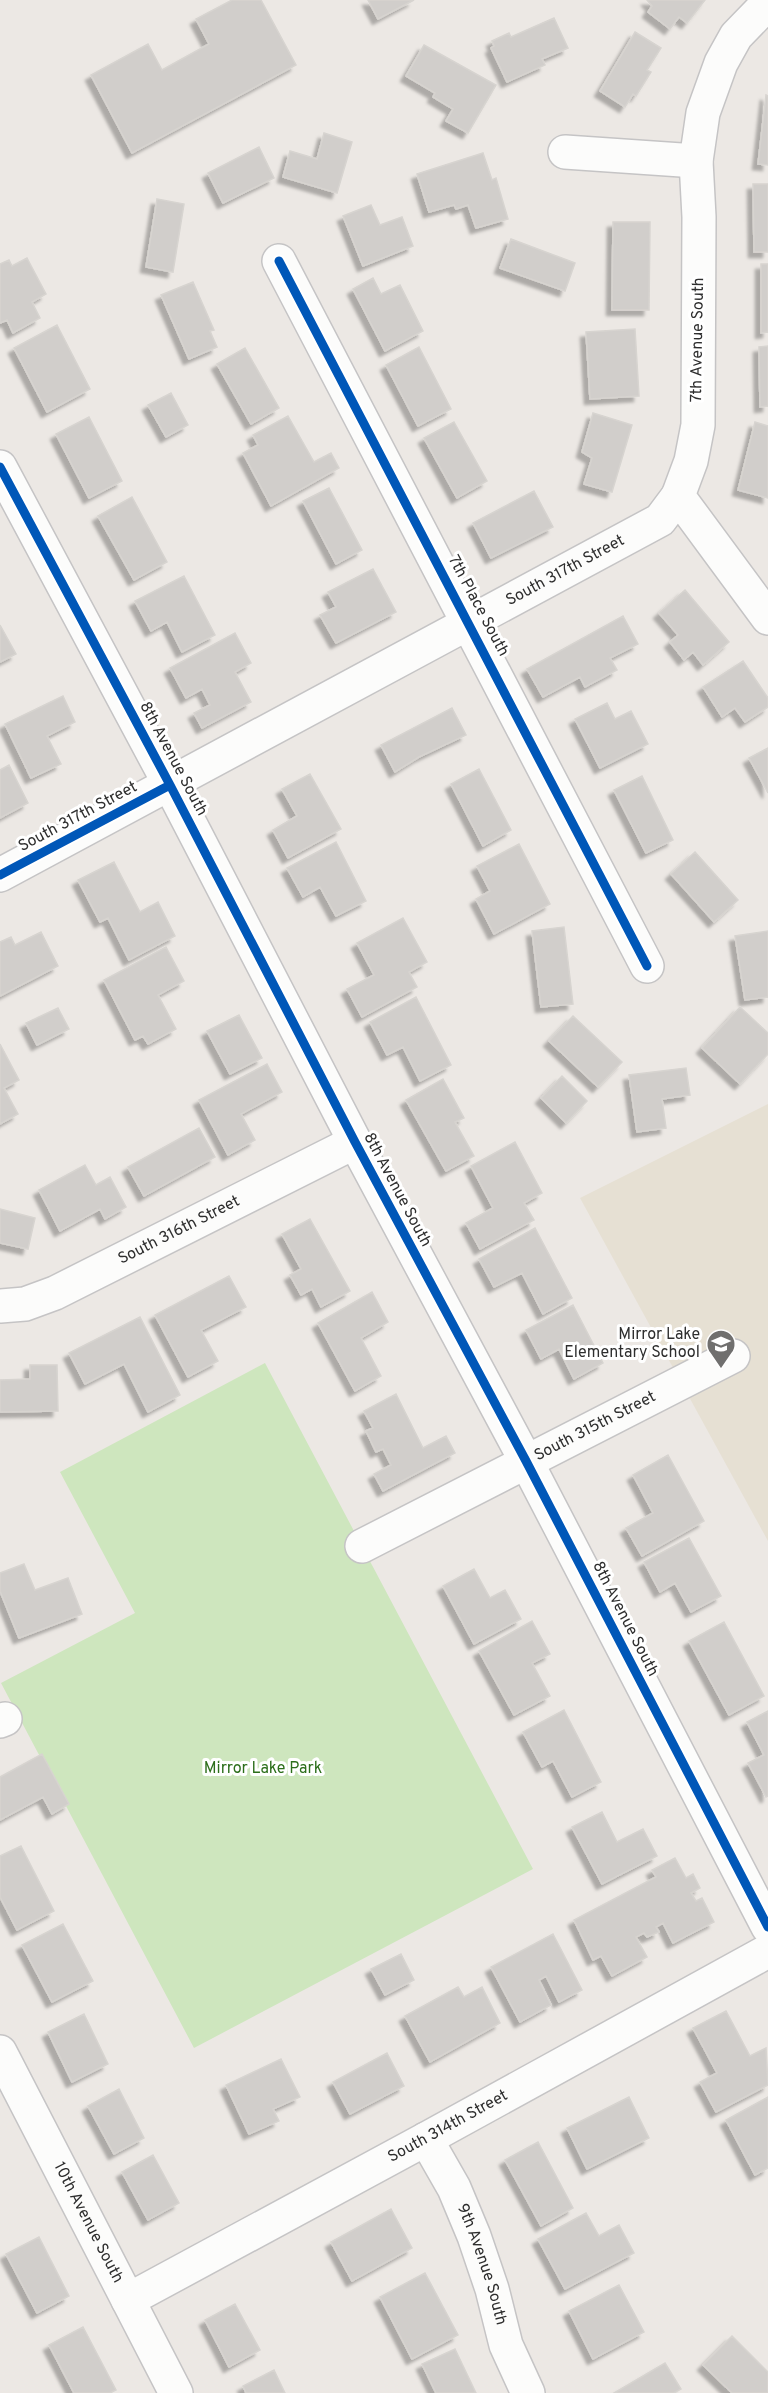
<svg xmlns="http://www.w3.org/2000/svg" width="768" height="2393" font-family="Overpass,sans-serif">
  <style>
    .education { fill: #e6e0d3 }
    .green { fill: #cee6be }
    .building { fill: #d1cecb; stroke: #d7d4d0; stroke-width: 1.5; filter: url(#shadow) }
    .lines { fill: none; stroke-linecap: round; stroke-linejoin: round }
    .minor-casing { stroke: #c5c4c5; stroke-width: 36 }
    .minor { stroke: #fcfcfb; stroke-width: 33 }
    .cycleway-casing { stroke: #fff; stroke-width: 13 }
    .cycleway { stroke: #0057b8; stroke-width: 9 }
    .labels { text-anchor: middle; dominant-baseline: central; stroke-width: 6; stroke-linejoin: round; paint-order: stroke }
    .street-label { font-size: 16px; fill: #2e2e2e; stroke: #fff }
    .poi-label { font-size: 16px; fill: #2e2e2e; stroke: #fff; text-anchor: end }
    .park-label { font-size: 16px; fill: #2c6e1b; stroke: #fff }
  </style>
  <defs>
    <filter id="shadow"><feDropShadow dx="-5.5" dy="5.5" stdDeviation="1.5" flood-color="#0004"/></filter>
  </defs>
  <rect width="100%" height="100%" fill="#ece8e4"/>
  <path class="education" d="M 768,1104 L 768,1541 L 580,1198 Z"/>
  <path class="green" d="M 265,1363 L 533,1869 L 194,2048 L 1,1683 L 135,1613 L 60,1472 Z"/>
  <path class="building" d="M 232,0 L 261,0 L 296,65 L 132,153 L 91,75 L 148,44 L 162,70 L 209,44 L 196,19 Z
    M 368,0 L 414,0 L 378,19 Z
    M 647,0 L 705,0 L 687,23 L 679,17 L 670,29 L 648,12 L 652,6 Z
    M 554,18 L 568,48 L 542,59 L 545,65 L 507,82 L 491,48 L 494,46 L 492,41 L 509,33 L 511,37 Z
    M 635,32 L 661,48 L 647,70 L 651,72 L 636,96 L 633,94 L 625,107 L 600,91 Z
    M 424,45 L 496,85 L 468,133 L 446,121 L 453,109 L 433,97 L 435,93 L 406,76 Z
    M 766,95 L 768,96 L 768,165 L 758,164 Z
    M 324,133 L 352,142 L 337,193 L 283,177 L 290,151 L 317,159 Z
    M 259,147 L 274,178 L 223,203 L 208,173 Z
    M 483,153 L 492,180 L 496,178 L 508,219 L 476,228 L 468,205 L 456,209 L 454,205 L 429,212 L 417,174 Z
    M 753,184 L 768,184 L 768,252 L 754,252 Z
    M 157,199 L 184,204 L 173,272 L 146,267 Z
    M 371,205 L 380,225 L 402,217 L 413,246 L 363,266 L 343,216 Z
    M 613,222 L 650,222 L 649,310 L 612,310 Z
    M 511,239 L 575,263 L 565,291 L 500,268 Z
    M 27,258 L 46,294 L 32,302 L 40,318 L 13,333 L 7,320 L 0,323 L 0,264 L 9,260 L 12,266 Z
    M 761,264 L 768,264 L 768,332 L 761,333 Z
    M 373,278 L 381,294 L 400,285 L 423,331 L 385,351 L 353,289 Z
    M 193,282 L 214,330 L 210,331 L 217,347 L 189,359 L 161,295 Z
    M 57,325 L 90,389 L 47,412 L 14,348 Z
    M 635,329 L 639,396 L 590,399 L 586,332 Z
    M 768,346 L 768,406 L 760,407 L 759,347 Z
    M 419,347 L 451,409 L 418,426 L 386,365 Z
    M 245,348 L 279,408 L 251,424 L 217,364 Z
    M 171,393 L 188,425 L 166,437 L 148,405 Z
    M 593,413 L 632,425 L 612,492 L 584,484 L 592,458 L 582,452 Z
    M 288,416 L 314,462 L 331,453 L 339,468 L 271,506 L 243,453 L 258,445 L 253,435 Z
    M 89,417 L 122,481 L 89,498 L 56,434 Z
    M 454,422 L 487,481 L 457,498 L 424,438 Z
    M 755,422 L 768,426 L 768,498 L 738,490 Z
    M 329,488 L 362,550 L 336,564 L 303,501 Z
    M 534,491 L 553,527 L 491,558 L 473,523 Z
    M 132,497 L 167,562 L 134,580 L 98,516 Z
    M 373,569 L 396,612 L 336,643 L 320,615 L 336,607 L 328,592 Z
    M 184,576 L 215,635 L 182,652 L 167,622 L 151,631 L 135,601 Z
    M 685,590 L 729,642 L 703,665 L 693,652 L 684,660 L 670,642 L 678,635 L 659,613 Z
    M 623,616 L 638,644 L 610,658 L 617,670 L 585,687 L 580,677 L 543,697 L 527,669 Z
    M 0,625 L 16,654 L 0,662 Z
    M 235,633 L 251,663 L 235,672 L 251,702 L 202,728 L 194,713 L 210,705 L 202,689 L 186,698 L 170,668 Z
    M 743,661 L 768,698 L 768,707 L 745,722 L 735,708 L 722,717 L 703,687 Z
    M 63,696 L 75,722 L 47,736 L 61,764 L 31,778 L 5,724 Z
    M 607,703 L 615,719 L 631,711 L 648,744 L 600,768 L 575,719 Z
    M 452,708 L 466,735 L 419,757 L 395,772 L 381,745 Z
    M 768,748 L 768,793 L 749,758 Z
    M 9,765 L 28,803 L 0,818 L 0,770 Z
    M 479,769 L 511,830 L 483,846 L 451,784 Z
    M 310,774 L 341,829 L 288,858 L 273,830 L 297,816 L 282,789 Z
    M 642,776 L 673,840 L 646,853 L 614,790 Z
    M 336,842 L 366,901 L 336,916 L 320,887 L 303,897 L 287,868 Z
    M 519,844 L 550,904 L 494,934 L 476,899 L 490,891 L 477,866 Z
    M 695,852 L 738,900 L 714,922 L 671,874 Z
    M 114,862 L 140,912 L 158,902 L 175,936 L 129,960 L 108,918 L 100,922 L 78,880 Z
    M 403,918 L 427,962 L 409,972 L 417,987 L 362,1017 L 347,989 L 374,975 L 357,943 Z
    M 564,927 L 573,1004 L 541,1007 L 532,931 Z
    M 768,931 L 768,997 L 745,1000 L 735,936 Z
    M 41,932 L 58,966 L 0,996 L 0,942 L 11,937 L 15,945 Z
    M 166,947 L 184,981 L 158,995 L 176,1029 L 148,1044 L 143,1036 L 135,1040 L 104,980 Z
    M 416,997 L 451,1065 L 420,1081 L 403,1047 L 387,1055 L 370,1022 Z
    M 740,1007 L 768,1033 L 768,1054 L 740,1084 L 702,1048 Z
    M 58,1008 L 69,1029 L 37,1045 L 26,1023 Z
    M 239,1015 L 262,1058 L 230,1074 L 207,1031 Z
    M 573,1016 L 622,1062 L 598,1087 L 549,1041 Z
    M 0,1044 L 19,1080 L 4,1088 L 18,1114 L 0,1124 Z
    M 267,1064 L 282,1092 L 241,1114 L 255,1140 L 228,1155 L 199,1100 Z
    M 686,1068 L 690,1095 L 662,1099 L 666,1128 L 637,1132 L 629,1075 Z
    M 562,1076 L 587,1101 L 566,1123 L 541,1098 Z
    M 443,1079 L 464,1118 L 455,1122 L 474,1156 L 446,1171 L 406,1100 Z
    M 199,1128 L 215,1157 L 144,1196 L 128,1167 Z
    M 515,1142 L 542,1193 L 524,1203 L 534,1220 L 480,1249 L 466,1223 L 493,1208 L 471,1166 Z
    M 85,1165 L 96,1185 L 110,1177 L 126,1207 L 105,1219 L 100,1209 L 60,1231 L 39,1190 Z
    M 0,1209 L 35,1218 L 28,1249 L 0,1243 Z
    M 310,1219 L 350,1291 L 321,1307 L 312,1289 L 301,1295 L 290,1275 L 301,1269 L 282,1234 Z
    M 535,1228 L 572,1298 L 543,1314 L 522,1273 L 494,1287 L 479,1259 Z
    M 229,1276 L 246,1307 L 201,1330 L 218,1361 L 188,1377 L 155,1315 Z
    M 372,1292 L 388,1322 L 361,1338 L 381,1376 L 355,1391 L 318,1323 Z
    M 573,1305 L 603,1363 L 574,1379 L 559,1349 L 541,1359 L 526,1330 Z
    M 140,1317 L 180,1395 L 148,1412 L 124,1364 L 85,1384 L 69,1353 Z
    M 30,1365 L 57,1365 L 58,1411 L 0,1412 L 0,1380 L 30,1379 Z
    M 396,1394 L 423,1448 L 446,1436 L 455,1453 L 383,1491 L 374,1474 L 391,1465 L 383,1449 L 376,1452 L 366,1431 L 373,1428 L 364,1411 Z
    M 668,1455 L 704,1521 L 642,1556 L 626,1528 L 653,1513 L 633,1475 Z
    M 689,1538 L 721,1596 L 691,1612 L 675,1583 L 660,1592 L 644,1562 Z
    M 24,1564 L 35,1590 L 68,1578 L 82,1614 L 19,1638 L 0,1591 L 0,1573 Z
    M 474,1569 L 490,1598 L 505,1590 L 521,1619 L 474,1644 L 443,1586 Z
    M 532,1621 L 550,1654 L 532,1663 L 550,1696 L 514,1715 L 479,1651 Z
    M 724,1622 L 764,1696 L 729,1715 L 689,1641 Z
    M 564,1710 L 601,1782 L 572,1797 L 553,1761 L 542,1767 L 523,1732 Z
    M 768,1711 L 768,1796 L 766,1797 L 748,1763 L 764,1755 L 747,1722 Z
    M 42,1754 L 69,1804 L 52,1814 L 43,1797 L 0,1820 L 0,1777 Z
    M 602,1812 L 617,1842 L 643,1829 L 657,1856 L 602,1884 L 572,1827 Z
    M 21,1846 L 54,1911 L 17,1930 L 0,1897 L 0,1856 Z
    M 675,1858 L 686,1878 L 693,1874 L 700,1888 L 691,1893 L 696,1901 L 702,1898 L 714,1922 L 673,1943 L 663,1923 L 656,1927 L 659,1932 L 647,1937 L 644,1933 L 636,1937 L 647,1957 L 612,1976 L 601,1956 L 593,1960 L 574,1920 L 656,1877 L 652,1870 Z
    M 63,1924 L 93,1981 L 52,2002 L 22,1945 Z
    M 553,1934 L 582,1990 L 559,2002 L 546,1976 L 539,1980 L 551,2005 L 520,2022 L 491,1967 Z
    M 401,1954 L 414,1980 L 385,1995 L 371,1969 Z
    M 458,1987 L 464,1997 L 482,1987 L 500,2023 L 430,2062 L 405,2016 Z
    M 726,2011 L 750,2056 L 766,2048 L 768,2085 L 716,2112 L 700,2082 L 717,2073 L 693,2028 Z
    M 84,2014 L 108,2064 L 72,2082 L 48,2032 Z
    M 387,2053 L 404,2086 L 350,2114 L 333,2082 Z
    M 281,2059 L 300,2097 L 273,2109 L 279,2121 L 249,2134 L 226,2085 Z
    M 119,2089 L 144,2138 L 114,2154 L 88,2106 Z
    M 629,2097 L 649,2138 L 587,2169 L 567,2128 Z
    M 768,2097 L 768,2168 L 755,2175 L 726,2120 Z
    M 538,2142 L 573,2208 L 541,2226 L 505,2160 Z
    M 153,2155 L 179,2203 L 148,2220 L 122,2172 Z
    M 391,2209 L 412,2248 L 352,2281 L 331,2242 Z
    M 586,2213 L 599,2236 L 619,2225 L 634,2253 L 565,2289 L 538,2239 Z
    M 39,2237 L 69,2296 L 37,2313 L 6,2254 Z
    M 425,2273 L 458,2335 L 412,2359 L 380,2297 Z
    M 619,2285 L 644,2332 L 593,2359 L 569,2311 Z
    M 235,2304 L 260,2350 L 229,2367 L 205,2320 Z
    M 83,2327 L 116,2390 L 110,2393 L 74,2393 L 49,2345 Z
    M 732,2336 L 768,2372 L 768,2393 L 732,2393 L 703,2365 Z
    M 455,2349 L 476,2393 L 436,2393 L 422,2364 Z
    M 665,2363 L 681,2389 L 674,2393 L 614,2393 Z
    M 274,2370 L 285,2393 L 246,2393 L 243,2386 Z"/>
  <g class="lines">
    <g class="minor-casing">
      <g id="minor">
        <path d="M 768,3 L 736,36 L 721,63 L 703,113 L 696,161 L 699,217 L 698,425 L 691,461 L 678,496 L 768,618"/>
        <path d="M 565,152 L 696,161"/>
        <path d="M 279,261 L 647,966"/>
        <path d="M 0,467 L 170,785 L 355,1142 L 526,1461 L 768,1927"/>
        <path id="s1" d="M 0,875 L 660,520 L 678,496"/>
        <path id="s2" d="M 0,1306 L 25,1304 L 55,1293 L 355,1142"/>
        <path id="s3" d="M 362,1546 L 733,1356"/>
        <path d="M 0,1721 L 5,1719"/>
        <path id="s4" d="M 0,2052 L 176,2393"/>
        <path id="s5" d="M 426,2139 L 454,2188 L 474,2236 L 492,2289 L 506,2345 L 528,2393"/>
        <path id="s6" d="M 128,2300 L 426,2139 L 768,1951"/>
      </g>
    </g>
    <use href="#minor" class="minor"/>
    <g class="cycleway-casing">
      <path id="cycleway" d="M 279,261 L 647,966
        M 0,467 L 170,785 L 355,1142 L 526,1461 L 768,1927
        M 0,875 L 170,785"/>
    </g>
    <use href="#cycleway" class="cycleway"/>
  </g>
  <defs>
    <g id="school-pin" transform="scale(1.5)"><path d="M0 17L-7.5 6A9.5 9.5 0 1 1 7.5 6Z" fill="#706f6e" stroke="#fff"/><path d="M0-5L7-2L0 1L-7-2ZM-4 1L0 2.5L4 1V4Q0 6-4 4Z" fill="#fff"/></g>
  </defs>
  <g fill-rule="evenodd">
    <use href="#school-pin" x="721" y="1344"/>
  </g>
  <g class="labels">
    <g class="street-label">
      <text transform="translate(698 340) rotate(-89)">7th Avenue South</text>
      <text stroke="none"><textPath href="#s1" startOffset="642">South 317th Street</textPath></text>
      <text transform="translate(478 606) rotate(62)">7th Place South</text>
      <text transform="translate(173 759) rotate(62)">8th Avenue South</text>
      <text transform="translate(78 817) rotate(-28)">South 317th Street</text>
      <text transform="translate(397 1190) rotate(62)">8th Avenue South</text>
      <text stroke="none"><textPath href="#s2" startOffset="196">South 316th Street</textPath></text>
      <text stroke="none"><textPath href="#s3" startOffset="262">South 315th Street</textPath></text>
      <text transform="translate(625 1619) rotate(63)">8th Avenue South</text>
      <text stroke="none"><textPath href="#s6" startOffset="364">South 314th Street</textPath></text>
      <text stroke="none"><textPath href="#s4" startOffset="192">10th Avenue South</textPath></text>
      <text stroke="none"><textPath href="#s5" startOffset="138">9th Avenue South</textPath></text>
    </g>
    <g class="poi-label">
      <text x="700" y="1335">Mirror Lake<tspan x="700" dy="18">Elementary School</tspan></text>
    </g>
    <g class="park-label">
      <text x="263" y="1769">Mirror Lake Park</text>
    </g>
  </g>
</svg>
